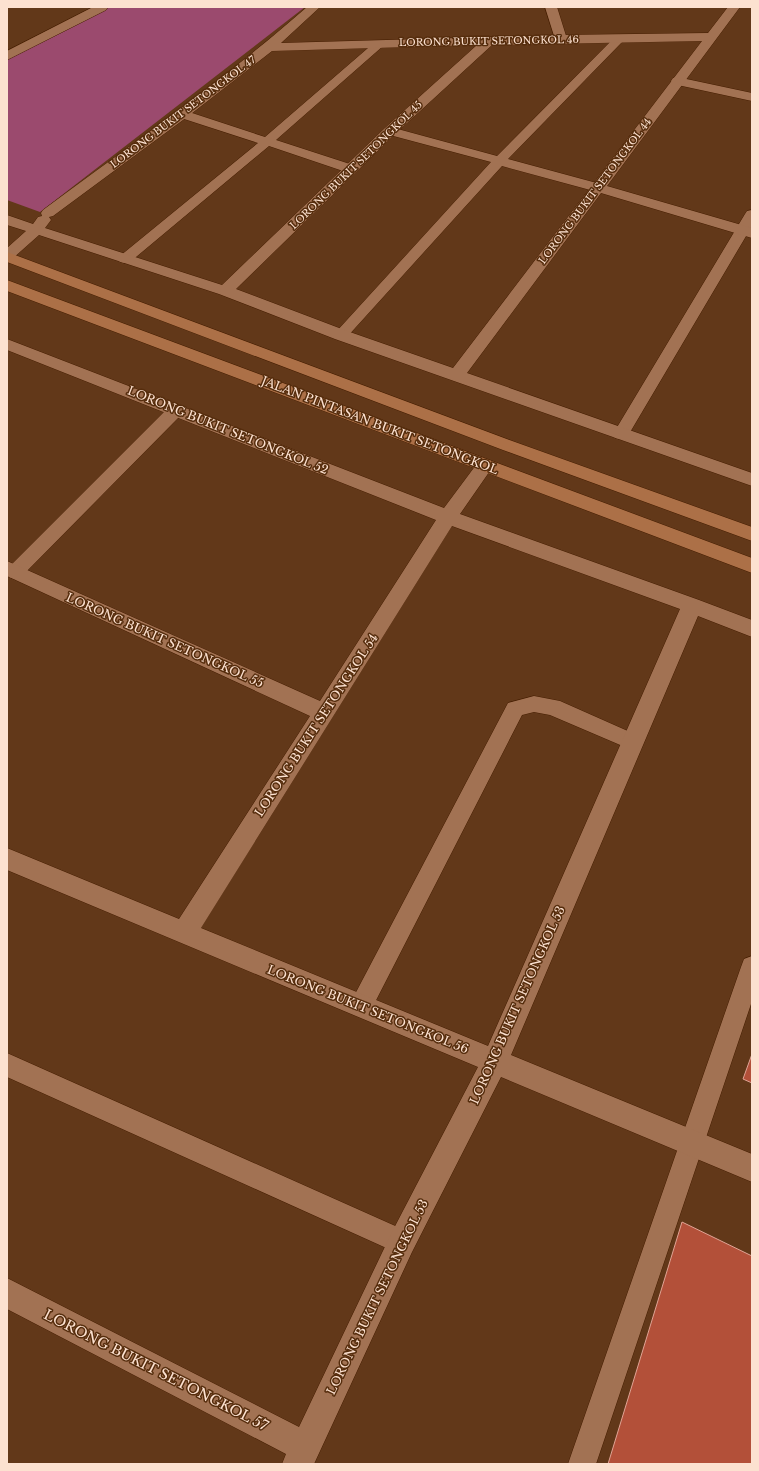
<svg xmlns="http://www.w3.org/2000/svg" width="759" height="1471" font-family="'Libre Baskerville',serif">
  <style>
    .green { fill: #9b4a6e }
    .building { fill: #b35039; stroke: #e0a495 }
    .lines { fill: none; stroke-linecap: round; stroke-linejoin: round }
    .lane-casing { stroke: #451d00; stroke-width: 1 }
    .street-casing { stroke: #451d00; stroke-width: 1 }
    .secondary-casing { stroke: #451d00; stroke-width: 1 }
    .lane { fill: #a27253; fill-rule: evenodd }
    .street { fill: #a27253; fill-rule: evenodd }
    .secondary { fill: #ac7047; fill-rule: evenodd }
    .labels { text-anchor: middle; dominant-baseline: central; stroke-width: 3; stroke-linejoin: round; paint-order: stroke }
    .far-street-label { font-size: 10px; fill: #fce1d0; stroke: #562d0d }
    .street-label { font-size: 12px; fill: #fce1d0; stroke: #562d0d }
    .near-street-label { font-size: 14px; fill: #fce1d0; stroke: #562d0d }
  </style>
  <rect width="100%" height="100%" fill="#623819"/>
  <path class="green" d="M 107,7 L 305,7 L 40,212 L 7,200 L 7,59 Z"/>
  <path class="building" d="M 752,1054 L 752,1083 L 743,1079 Z
    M 682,1222 L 752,1256 L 752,1464 L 608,1464 Z"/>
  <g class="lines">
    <g class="lane-casing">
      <path id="lane" d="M 545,7 L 557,7 L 567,39 L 565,41 L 557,41 L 555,39 Z
        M 620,35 L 624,36 L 626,38 L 624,40 L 508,159 L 604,185 L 606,188 L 604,191 L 594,191 L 502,166 L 346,338 L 341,340 L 336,338 L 333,335 L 336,332 L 491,162 L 386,134 L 384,131 L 386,128 L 394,128 L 497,156 L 616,36 Z
        M 379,41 L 383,42 L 385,44 L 383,46 L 276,140 L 356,166 L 358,169 L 356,172 L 346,172 L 269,146 L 130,262 L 125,263 L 120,262 L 118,259 L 120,256 L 258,143 L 178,117 L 176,114 L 178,111 L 186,111 L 265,137 L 375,42 Z
        M 677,77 L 752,93 L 752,101 L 673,84 L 671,81 L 673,78 Z
        M 752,210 L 752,226 L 629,434 L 627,438 L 621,439 L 615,438 L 613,434 L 745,214 L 747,211 Z
        M 176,405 L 182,406 L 184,410 L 182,414 L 21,577 L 15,579 L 9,577 L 7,570 L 9,567 L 170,406 Z
        M 534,696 L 560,701 L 639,736 L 642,742 L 639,748 L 632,750 L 550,715 L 534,712 L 522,715 L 369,1014 L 361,1017 L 353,1014 L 349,1006 L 353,998 L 508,703 Z
        M 752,956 L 752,1001 L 596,1464 L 568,1464 L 741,967 L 744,959 Z
        M 7,1053 L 411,1233 L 415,1242 L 411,1251 L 402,1255 L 393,1251 L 7,1077 Z"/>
    </g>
    <g class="street-casing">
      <path id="street" d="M 93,7 L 108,7 L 106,10 L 7,60 L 7,51 Z
        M 307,7 L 320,7 L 281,43 L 561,35 L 708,33 L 728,7 L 740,7 L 607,186 L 752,228 L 752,238 L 601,193 L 467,373 L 752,473 L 752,486 L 335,339 L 219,294 L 39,235 L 12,259 L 7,261 L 7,248 L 26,231 L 7,225 L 7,215 L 33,224 L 38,217 L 42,216 L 41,213 L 43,210 C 132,144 224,80 307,7 ZM 702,41 L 453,368 L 347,331 L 236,289 L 395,134 L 492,45 ZM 477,45 L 385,128 L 222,285 L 45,228 L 51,220 L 49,217 L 53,216 L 187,117 L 272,51 Z
        M 7,339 L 444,508 L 479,461 L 485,459 L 491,461 L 494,465 L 460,514 L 699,600 L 752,620 L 752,637 L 698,616 L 511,1055 L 752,1154 L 752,1182 L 501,1077 L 412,1252 L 314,1464 L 282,1464 L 286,1454 L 7,1309 L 7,1278 L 299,1427 L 392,1232 L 478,1067 L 7,870 L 7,848 L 179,919 L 310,716 L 7,576 L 7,561 L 320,701 L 436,520 L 7,350 ZM 452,526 L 680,609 L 488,1046 L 201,928 Z"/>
    </g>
    <g class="secondary-casing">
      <path id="secondary" d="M 7,252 L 515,442 L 752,527 L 752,541 L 503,450 L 7,262 Z
        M 7,280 L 752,558 L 752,573 L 7,291 Z"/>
    </g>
    <use href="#lane" class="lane"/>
    <use href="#street" class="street"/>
    <use href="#secondary" class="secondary"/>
  </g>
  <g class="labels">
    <g class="far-street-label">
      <text transform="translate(489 41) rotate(-1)">LORONG BUKIT SETONGKOL 46</text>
      <text transform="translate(183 112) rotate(-37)">LORONG BUKIT SETONGKOL 47</text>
      <text transform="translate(356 165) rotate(-44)">LORONG BUKIT SETONGKOL 45</text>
      <text transform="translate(595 191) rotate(-53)">LORONG BUKIT SETONGKOL 44</text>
    </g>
    <g class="street-label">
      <text transform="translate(380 425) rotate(21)">JALAN PINTASAN BUKIT SETONGKOL</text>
      <text transform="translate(228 430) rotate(22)">LORONG BUKIT SETONGKOL 52</text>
      <text transform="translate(165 640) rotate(24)">LORONG BUKIT SETONGKOL 55</text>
      <text transform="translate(316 725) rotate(-57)">LORONG BUKIT SETONGKOL 54</text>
      <text transform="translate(517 1005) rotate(-66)">LORONG BUKIT SETONGKOL 53</text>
      <text transform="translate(368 1009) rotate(22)">LORONG BUKIT SETONGKOL 56</text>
      <text transform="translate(377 1297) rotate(-64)">LORONG BUKIT SETONGKOL 53</text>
    </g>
    <g class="near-street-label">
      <text transform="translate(156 1370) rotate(27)">LORONG BUKIT SETONGKOL 57</text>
    </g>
  </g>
  <rect width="759" height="1471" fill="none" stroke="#fce1d0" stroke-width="16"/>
</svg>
